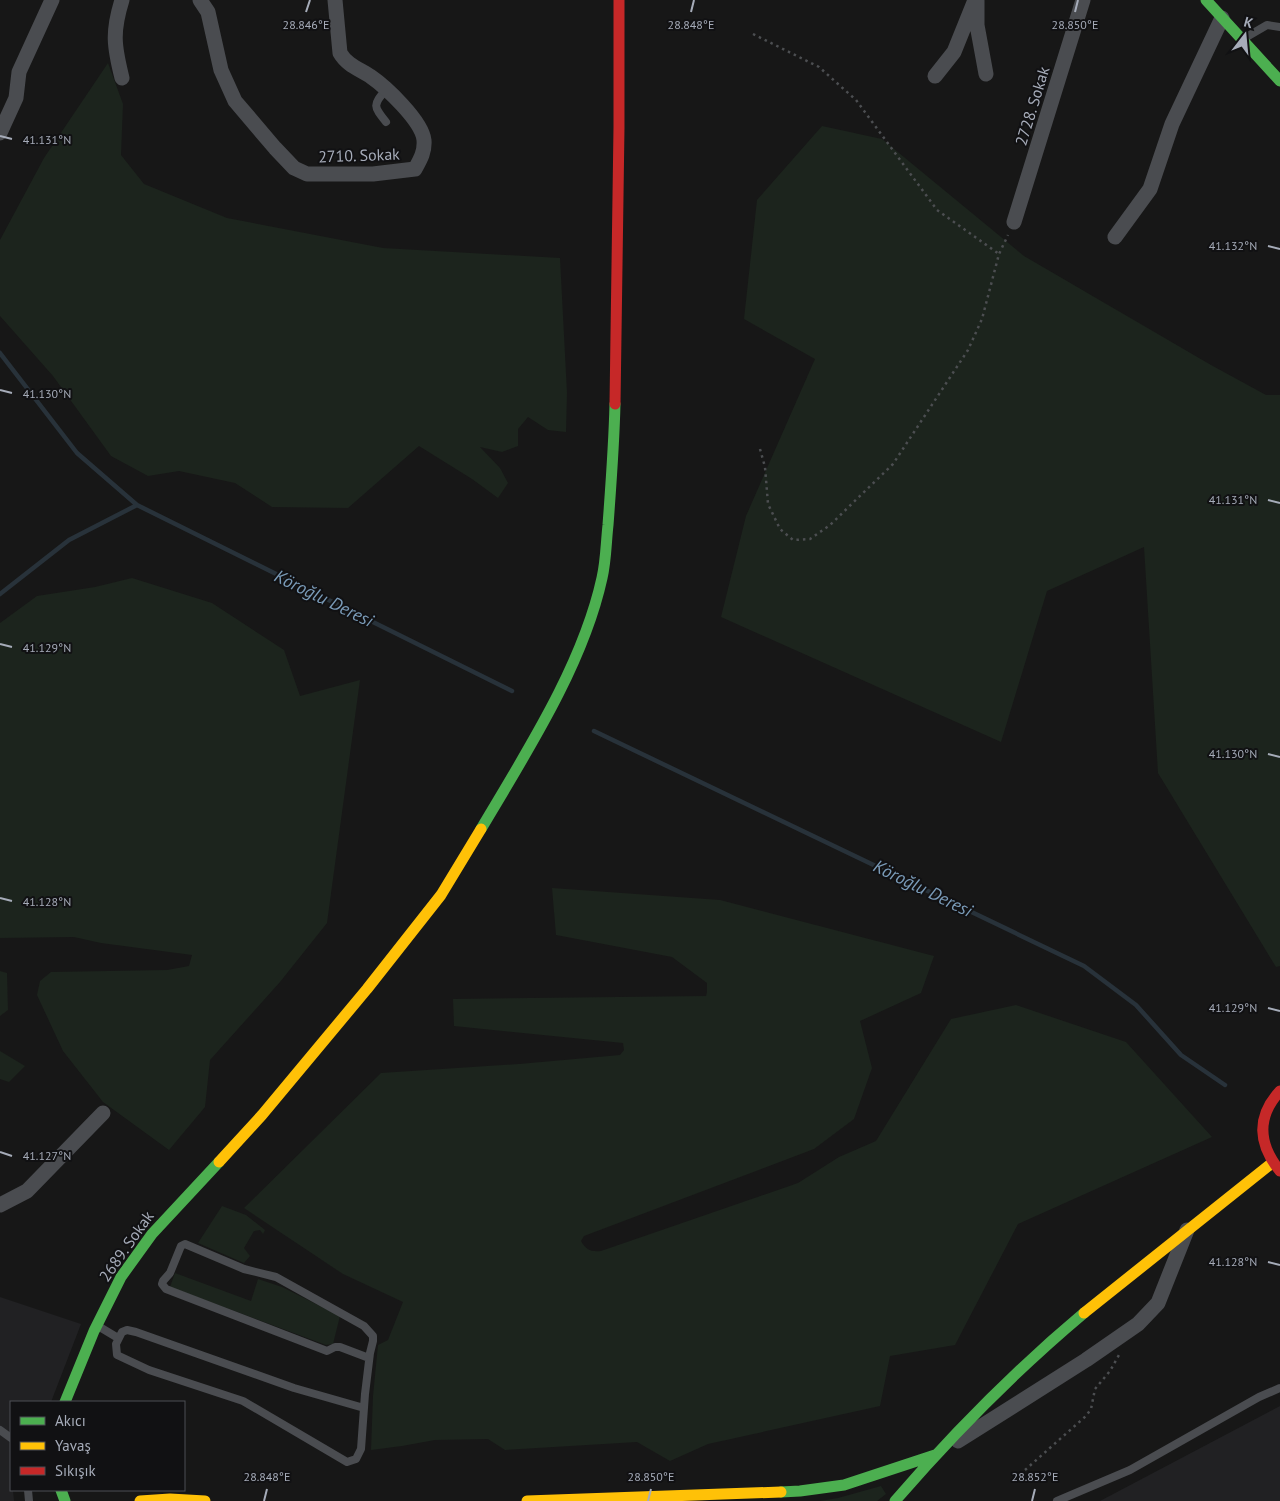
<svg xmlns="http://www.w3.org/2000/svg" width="1280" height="1501" font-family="'PT Sans',sans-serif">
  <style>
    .built { fill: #212123 }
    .green { fill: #1c241d }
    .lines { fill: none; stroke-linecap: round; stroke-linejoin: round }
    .stream { stroke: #28323a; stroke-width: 4.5 }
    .path { stroke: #4c4e51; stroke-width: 2.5; stroke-dasharray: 2.5 4; stroke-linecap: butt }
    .lane { stroke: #4a4c50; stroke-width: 8 }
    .street { stroke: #4a4c50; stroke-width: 15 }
    .fast { stroke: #4caf50; stroke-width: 11 }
    .slow { stroke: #ffc107; stroke-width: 11 }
    .jam { stroke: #c62828; stroke-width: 11 }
    .ticks { fill: none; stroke: #a6acb9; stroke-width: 2 }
    .labels { text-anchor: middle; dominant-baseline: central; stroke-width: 4; stroke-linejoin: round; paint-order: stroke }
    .street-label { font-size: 16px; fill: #a6acb9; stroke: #111113 }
    .water-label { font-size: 18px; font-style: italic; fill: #7a9bb8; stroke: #111113 }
    .ticks-label { font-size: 12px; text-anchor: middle; fill: #a6acb9; stroke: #111113; stroke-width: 4; stroke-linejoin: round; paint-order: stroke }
  </style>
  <rect width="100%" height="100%" fill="#171717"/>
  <path class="built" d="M 0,1297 L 81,1324 L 51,1402 L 11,1402 L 10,1469 L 11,1490 L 13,1490 L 14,1501 L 0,1501 Z
    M 1280,1406 L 1280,1501 L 1100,1501 Z"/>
  <path class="green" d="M 108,63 L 123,104 L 121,155 L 144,184 L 227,218 L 383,248 L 560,258 L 567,393 L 566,432 L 548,430 L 528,417 L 518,429 L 518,446 L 502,452 L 480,447 L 500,468 L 508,483 L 498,498 L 472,479 L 419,446 L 348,508 L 272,507 L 235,483 L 179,471 L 148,476 L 111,456 L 53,376 L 0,316 L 0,240 L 44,158 Z
    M 822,126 L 882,139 L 1024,256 L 1211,365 L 1266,395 L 1280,395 L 1280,966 L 1276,967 L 1158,773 L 1144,547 L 1047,591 L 1001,742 L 721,617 L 746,516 L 815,359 L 744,319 L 757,200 Z
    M 132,578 L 212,603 L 284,650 L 300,696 L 360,680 L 327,923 L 280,982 L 210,1060 L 205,1107 L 169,1150 L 103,1102 L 63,1051 L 37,995 L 40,981 L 51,972 L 167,970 L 189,966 L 192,955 L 101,943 L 74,937 L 0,938 L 0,623 L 37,596 L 95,587 Z
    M 552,888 L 720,900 L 934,956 L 921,993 L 860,1021 L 872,1068 L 854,1119 L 814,1149 L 584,1236 L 581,1241 C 586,1250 591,1252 601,1251 L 798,1183 L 839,1157 L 876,1141 L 951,1019 L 1016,1005 L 1126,1042 L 1212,1137 L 1018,1224 L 955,1345 L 890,1356 L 880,1406 L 708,1444 L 670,1461 L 637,1442 L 505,1450 L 488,1439 L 435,1440 L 402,1446 L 371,1450 L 373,1396 L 378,1345 L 388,1340 L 403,1302 L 343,1274 L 244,1208 L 381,1073 L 519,1064 L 620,1055 L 624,1050 L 623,1043 L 454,1026 L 453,999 L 706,996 L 707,992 L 707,983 L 672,957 L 556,935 Z
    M 0,971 L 7,973 L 8,1010 L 0,1016 Z
    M 0,1051 L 25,1066 L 9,1082 L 0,1079 Z
    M 222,1206 L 246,1215 L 265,1230 L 263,1234 L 260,1230 L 254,1231 L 244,1248 L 250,1256 L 244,1263 L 198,1243 Z
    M 175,1273 L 251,1301 L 258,1279 L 282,1287 L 340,1316 L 333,1344 L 326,1345 L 170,1287 Z
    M 881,1486 L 886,1494 L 877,1501 L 820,1501 L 838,1498 Z"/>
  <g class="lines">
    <path class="stream" d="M 0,353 L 77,453 L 137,505 L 512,691
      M 0,594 L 69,540 L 137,505
      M 594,731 L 1084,966 L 1136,1005 L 1181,1055 L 1225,1085"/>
    <path class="path" d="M 753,34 L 819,67 L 856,100 L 937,210 L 999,254
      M 760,449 L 765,467 L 768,504 L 780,529 L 793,540 L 810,539 L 830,525 L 893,464 L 968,350 L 982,319 L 999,254 L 1008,235
      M 1025,1470 L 1086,1416 L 1091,1409 L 1095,1389 L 1110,1371 L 1119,1355"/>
    <path class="lane" d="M 1243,39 L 1267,25 L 1280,27
      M 386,90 C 372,105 374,107 386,122
      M 98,1326 L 118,1338
      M 364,1408 L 294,1388 L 136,1332 L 127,1330 L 122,1332 L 116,1344 L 117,1355 L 149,1370 L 243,1401 L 347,1462 L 356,1459 L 361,1449 L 365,1394 L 370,1353 L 373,1341 L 373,1336 L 364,1326 L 276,1277 L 244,1269 L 185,1244 L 181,1246 L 170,1273 L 163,1281 L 162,1284 L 166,1289 L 327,1351 L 335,1347 L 340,1347 L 369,1358
      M 0,1430 L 11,1438
      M 28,1490 L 29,1501
      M 1057,1501 L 1130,1470 L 1259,1397 L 1280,1388"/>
    <path class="street" d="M 200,0 L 208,12 L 221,70 L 235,101 L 275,148 L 294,168 L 307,174 L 373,174 L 415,169 C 420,160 425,152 424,140 C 422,121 386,87 370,76 C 359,69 347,65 340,53 L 335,0
      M 977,1 L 977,25 L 986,74
      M 935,76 L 954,52 L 975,0
      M 122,78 C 114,46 112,32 122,0
      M 0,133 L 16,98 L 19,72 L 52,0
      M 1014,222 L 1083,0
      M 1115,237 L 1150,189 L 1172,124 L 1222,18
      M 0,1205 L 27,1191 L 103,1113
      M 958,1441 L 1086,1360 L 1138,1324 L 1158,1303 L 1187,1230"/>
    <path class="fast" d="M 1206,0 L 1280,81
      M 481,829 C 526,753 583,665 602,578 C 606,561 606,543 608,525 C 611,485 614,445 615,404
      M 65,1402 L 94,1331 L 121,1277 L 152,1234 L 219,1162
      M 61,1490 L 65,1501
      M 781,1492 L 800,1491 L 844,1485 L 935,1455
      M 895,1501 C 953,1434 1016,1370 1084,1313"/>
    <path class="slow" d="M 219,1162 L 262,1115 L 367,989 L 441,895 L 481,829
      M 1084,1313 L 1272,1163
      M 140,1501 L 170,1499 L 205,1501
      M 527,1501 L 781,1492"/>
    <path class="jam" d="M 615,404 L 619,127 L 619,0
      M 1280,1091 C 1256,1117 1258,1144 1280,1171"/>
  </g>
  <path class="ticks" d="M 306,12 L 310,0M 691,12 L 694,0M 1075,12 L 1078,0M 0,136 L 12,139M 1268,246 L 1280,249M 0,390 L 12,393M 1268,500 L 1280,503M 0,644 L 12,647M 1268,754 L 1280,757M 0,898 L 12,901M 1268,1008 L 1280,1011M 0,1152 L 12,1156M 1268,1262 L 1280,1265M 264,1501 L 267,1489M 648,1501 L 651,1489M 1032,1501 L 1035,1489"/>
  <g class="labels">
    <g class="street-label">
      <text transform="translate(1032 106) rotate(-73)">2728. Sokak</text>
      <text transform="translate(359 155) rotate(-2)">2710. Sokak</text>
      <text transform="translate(126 1246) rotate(-55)">2689. Sokak</text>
    </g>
    <g class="water-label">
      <text transform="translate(324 598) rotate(26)">Köroğlu Deresi</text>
      <text transform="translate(923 888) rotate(26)">Köroğlu Deresi</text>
    </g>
  </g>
  <g class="ticks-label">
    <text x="306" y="29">28.846°E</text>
    <text x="691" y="29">28.848°E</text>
    <text x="1075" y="29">28.850°E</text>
    <text x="47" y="144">41.131°N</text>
    <text x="1233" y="250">41.132°N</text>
    <text x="47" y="398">41.130°N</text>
    <text x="1233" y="504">41.131°N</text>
    <text x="47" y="652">41.129°N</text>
    <text x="1233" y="758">41.130°N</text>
    <text x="47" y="906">41.128°N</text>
    <text x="1233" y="1012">41.129°N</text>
    <text x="47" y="1160">41.127°N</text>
    <text x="1233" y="1266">41.128°N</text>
    <text x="267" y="1481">28.848°E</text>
    <text x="651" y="1481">28.850°E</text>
    <text x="1035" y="1481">28.852°E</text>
  </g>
  <rect x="10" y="1401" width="175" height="90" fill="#111113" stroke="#4d4f55"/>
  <rect x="20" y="1417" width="25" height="8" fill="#4caf50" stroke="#4d4f55"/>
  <text x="55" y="1426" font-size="15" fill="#a6acb9">Akıcı</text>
  <rect x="20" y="1442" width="25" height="8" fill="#ffc107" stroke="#4d4f55"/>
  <text x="55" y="1451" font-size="15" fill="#a6acb9">Yavaş</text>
  <rect x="20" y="1467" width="25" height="8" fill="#c62828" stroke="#4d4f55"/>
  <text x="55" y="1476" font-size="15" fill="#a6acb9">Sıkışık</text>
  <g transform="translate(1245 35) rotate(16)" stroke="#111113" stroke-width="4" paint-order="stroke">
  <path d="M0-4L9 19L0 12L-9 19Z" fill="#a6acb9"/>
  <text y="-8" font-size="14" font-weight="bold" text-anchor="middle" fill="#a6acb9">K</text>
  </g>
</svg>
